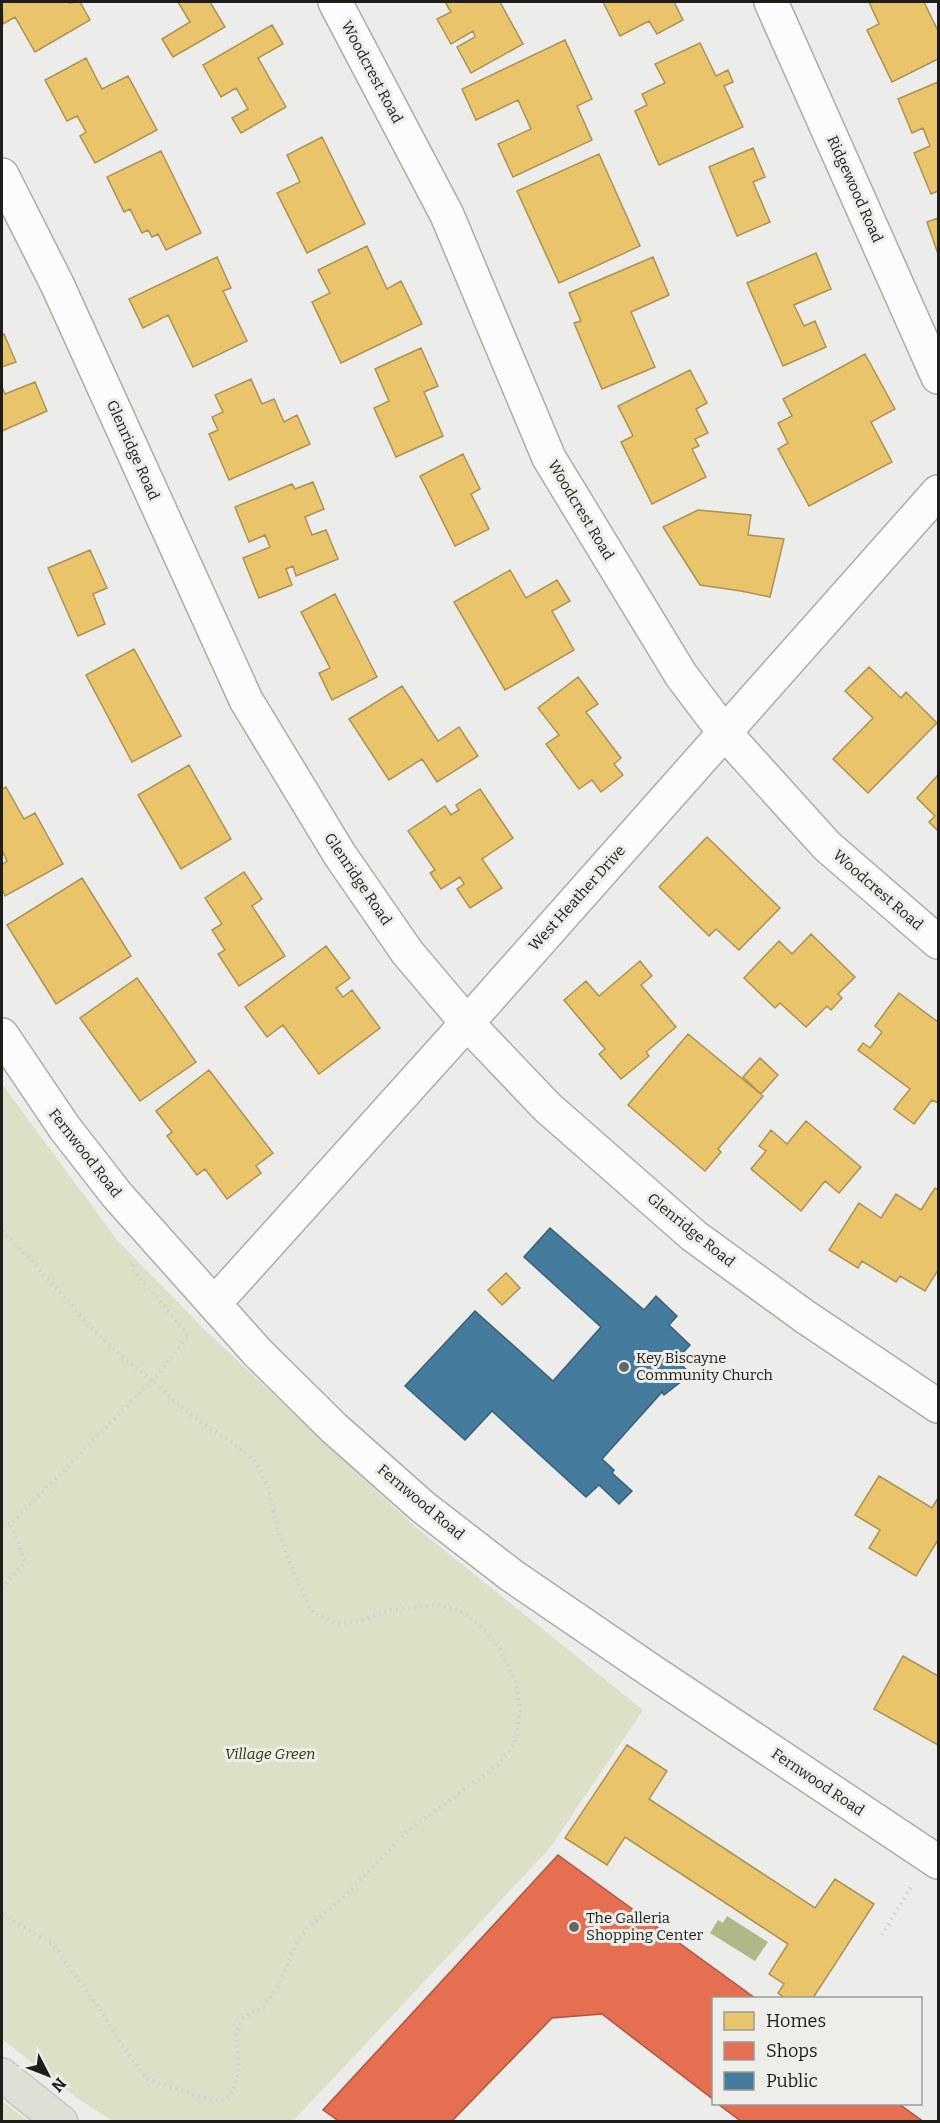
<svg xmlns="http://www.w3.org/2000/svg" width="940" height="2123" font-family="Bitter,serif">
  <style>
    .green { fill: #dbe0c7 }
    .water { fill: #b0b887 }
    .homes { fill: #e9c46a; stroke: #ac9253; stroke-width: 1.5 }
    .shops { fill: #e76f51; stroke: #aa5741; stroke-width: 1.5 }
    .public { fill: #457b9d; stroke: #395f76; stroke-width: 1.5 }
    .lines { fill: none; stroke-linecap: round; stroke-linejoin: round }
    .minor-casing { stroke: #abacaa; stroke-width: 36 }
    .major-casing { stroke: #c6c7c6; stroke-width: 36 }
    .path { stroke: #d0d1d0; stroke-width: 4; stroke-dasharray: 1.5 4.5; stroke-linecap: butt }
    .minor { stroke: #fcfcfc; stroke-width: 33 }
    .major { stroke: #dedfd7; stroke-width: 33 }
    .poi-dot { fill: #656664; stroke: #edeee9; stroke-width: 2 }
    .labels { text-anchor: middle; dominant-baseline: central; stroke-width: 6; stroke-linejoin: round; paint-order: stroke }
    .street-label { font-size: 15px; fill: #1d1e1c; stroke: #edeee9 }
    .poi-label { font-size: 15px; fill: #1d1e1c; stroke: #edeee9; text-anchor: start }
    .park-label { font-size: 15px; font-style: italic; fill: #2f3500; stroke: #edeee9 }
  </style>
  <rect width="100%" height="100%" fill="#ecedea"/>
  <path class="green" d="M 2,1084 L 117,1240 L 205,1330 L 412,1524 L 643,1710 L 550,1848 L 293,2121 L 112,2121 L 77,2098 L 2,2039 Z
    M 2,2101 L 28,2121 L 2,2121 Z"/>
  <path class="water" d="M 727,1916 L 768,1942 L 755,1961 L 710,1933 L 718,1920 L 723,1923 Z"/>
  <path class="homes" d="M 2,2 L 68,2 L 69,3 L 80,2 L 90,20 L 35,52 L 15,17 L 3,24 Z
    M 178,2 L 210,2 L 225,27 L 173,57 L 162,39 L 190,22 Z
    M 445,2 L 500,2 L 523,44 L 471,73 L 457,47 L 475,37 L 473,31 L 451,44 L 437,19 L 451,12 Z
    M 603,2 L 674,2 L 683,20 L 657,34 L 649,21 L 620,36 Z
    M 869,2 L 924,2 L 938,31 L 938,59 L 892,82 L 867,30 L 879,24 Z
    M 272,25 L 283,44 L 258,58 L 286,107 L 241,133 L 232,118 L 248,109 L 236,88 L 221,97 L 203,65 Z
    M 565,40 L 592,99 L 577,106 L 592,140 L 513,177 L 498,144 L 531,129 L 518,100 L 476,120 L 462,89 Z
    M 700,43 L 716,76 L 728,70 L 733,82 L 724,86 L 743,127 L 659,165 L 635,111 L 647,105 L 642,94 L 665,83 L 655,64 Z
    M 86,58 L 102,89 L 128,76 L 157,130 L 95,163 L 80,136 L 86,132 L 77,116 L 67,121 L 45,80 Z
    M 938,82 L 938,191 L 931,194 L 914,153 L 930,146 L 923,128 L 912,133 L 898,99 Z
    M 322,137 L 365,224 L 307,253 L 277,193 L 300,182 L 287,155 Z
    M 753,148 L 765,177 L 753,182 L 770,222 L 737,236 L 709,167 Z
    M 161,151 L 201,233 L 166,250 L 158,234 L 152,237 L 148,230 L 142,233 L 130,209 L 124,212 L 107,177 Z
    M 599,154 L 640,246 L 559,283 L 517,191 Z
    M 938,218 L 938,254 L 927,222 Z
    M 367,246 L 387,289 L 401,281 L 422,324 L 341,363 L 312,302 L 330,293 L 318,270 Z
    M 816,253 L 831,289 L 794,305 L 804,326 L 815,321 L 826,347 L 783,366 L 747,283 Z
    M 217,257 L 231,288 L 223,291 L 247,341 L 193,367 L 168,315 L 143,328 L 129,299 Z
    M 653,257 L 669,295 L 631,312 L 655,367 L 602,389 L 574,323 L 581,321 L 569,293 Z
    M 4,334 L 16,362 L 2,367 L 2,335 Z
    M 421,348 L 438,386 L 424,392 L 443,436 L 396,457 L 374,408 L 389,401 L 375,369 Z
    M 865,354 L 895,409 L 871,422 L 892,462 L 809,506 L 778,449 L 788,443 L 778,423 L 792,416 L 783,399 Z
    M 690,370 L 707,403 L 696,409 L 708,433 L 695,439 L 699,446 L 692,449 L 706,477 L 652,504 L 621,442 L 633,436 L 618,406 Z
    M 251,379 L 262,404 L 274,399 L 284,422 L 297,415 L 310,444 L 229,480 L 209,434 L 218,430 L 212,417 L 223,412 L 215,395 Z
    M 35,382 L 47,411 L 2,431 L 2,387 L 5,394 Z
    M 463,454 L 480,489 L 471,494 L 489,529 L 455,546 L 420,476 Z
    M 313,482 L 324,509 L 305,517 L 312,535 L 326,530 L 338,559 L 296,576 L 293,566 L 286,569 L 292,585 L 259,598 L 243,558 L 270,547 L 265,535 L 249,542 L 235,507 L 292,484 L 295,489 Z
    M 698,510 L 751,515 L 748,535 L 784,539 L 770,597 L 741,591 L 700,585 L 663,527 Z
    M 90,550 L 107,588 L 93,594 L 105,624 L 78,636 L 48,568 Z
    M 510,570 L 526,598 L 557,580 L 570,601 L 552,611 L 574,650 L 505,690 L 454,602 Z
    M 335,594 L 377,677 L 332,700 L 319,673 L 330,668 L 301,612 Z
    M 134,649 L 181,736 L 132,762 L 86,675 Z
    M 869,667 L 901,698 L 906,692 L 937,723 L 868,793 L 833,759 L 873,718 L 845,691 Z
    M 578,677 L 598,704 L 586,712 L 621,758 L 614,764 L 623,775 L 601,792 L 592,780 L 579,789 L 546,744 L 559,735 L 538,708 Z
    M 402,686 L 438,741 L 459,727 L 478,756 L 437,782 L 422,759 L 389,780 L 349,719 Z
    M 189,765 L 231,839 L 181,869 L 138,795 Z
    M 938,775 L 938,831 L 929,822 L 935,816 L 917,798 Z
    M 6,787 L 24,819 L 35,813 L 63,864 L 5,896 L 2,889 L 2,865 L 7,861 L 2,850 L 2,789 Z
    M 480,789 L 513,838 L 482,859 L 502,888 L 470,908 L 457,889 L 464,884 L 460,877 L 441,889 L 430,873 L 435,870 L 408,831 L 445,806 L 451,815 L 459,810 L 456,805 Z
    M 707,837 L 780,908 L 739,950 L 716,929 L 709,936 L 659,887 Z
    M 244,872 L 262,899 L 252,906 L 285,956 L 239,986 L 218,954 L 225,950 L 212,930 L 222,924 L 205,898 Z
    M 82,878 L 131,956 L 56,1004 L 7,925 Z
    M 811,934 L 855,977 L 838,994 L 842,998 L 831,1010 L 827,1006 L 806,1027 L 780,1003 L 775,1008 L 744,978 L 779,941 L 792,954 Z
    M 326,946 L 350,978 L 336,988 L 343,997 L 352,990 L 380,1028 L 319,1074 L 283,1025 L 267,1037 L 245,1007 Z
    M 640,961 L 652,976 L 641,985 L 676,1027 L 646,1052 L 649,1056 L 621,1079 L 599,1054 L 605,1049 L 564,1000 L 586,981 L 599,996 Z
    M 137,978 L 196,1062 L 140,1101 L 80,1018 Z
    M 899,993 L 938,1022 L 938,1103 L 932,1100 L 914,1124 L 894,1109 L 910,1089 L 858,1050 L 863,1043 L 870,1048 L 882,1032 L 875,1026 Z
    M 688,1034 L 763,1096 L 718,1149 L 721,1152 L 705,1171 L 628,1105 Z
    M 760,1058 L 778,1075 L 761,1094 L 743,1077 Z
    M 209,1070 L 273,1153 L 256,1166 L 261,1173 L 227,1199 L 205,1169 L 197,1175 L 167,1136 L 172,1132 L 156,1111 Z
    M 806,1121 L 861,1167 L 839,1193 L 825,1181 L 801,1211 L 751,1169 L 766,1151 L 759,1146 L 771,1130 L 787,1144 Z
    M 935,1188 L 938,1190 L 938,1270 L 925,1291 L 900,1276 L 896,1282 L 862,1261 L 858,1268 L 829,1250 L 859,1203 L 881,1218 L 896,1194 L 921,1210 Z
    M 506,1273 L 520,1288 L 502,1305 L 488,1290 Z
    M 879,1476 L 932,1508 L 938,1498 L 938,1540 L 916,1576 L 869,1548 L 880,1530 L 855,1515 Z
    M 903,1656 L 938,1676 L 938,1745 L 874,1709 Z
    M 627,1745 L 667,1771 L 649,1799 L 815,1908 L 835,1879 L 874,1904 L 813,1998 L 785,1998 L 778,1993 L 784,1984 L 769,1974 L 788,1944 L 625,1837 L 607,1865 L 565,1838 Z"/>
  <path class="shops" d="M 558,1855 L 755,1998 L 714,1998 L 714,2100 L 602,2014 L 552,2018 L 451,2122 L 340,2122 L 323,2110 Z
    M 718,2104 L 899,2104 L 924,2122 L 742,2122 Z"/>
  <path class="public" d="M 550,1228 L 644,1310 L 656,1296 L 677,1316 L 669,1325 L 690,1345 L 676,1360 L 691,1374 L 664,1395 L 662,1392 L 602,1459 L 614,1470 L 612,1473 L 632,1491 L 619,1504 L 599,1485 L 586,1497 L 492,1411 L 465,1440 L 405,1386 L 475,1311 L 553,1381 L 601,1327 L 524,1257 Z"/>
  <g class="lines">
    <g class="minor-casing">
      <path id="minor" d="M 335,2 L 447,215 L 549,458 L 681,675 L 724,732 L 827,846 L 938,942
        M 771,2 L 938,377
        M 2,175 L 57,284 L 246,700 L 340,855 L 407,952 L 467,1023 L 547,1107 L 694,1236 L 804,1316 L 938,1406
        M 2,1035 L 64,1127 L 117,1195 L 258,1353 L 334,1428 L 423,1507 L 511,1575 L 653,1672 L 938,1862
        M 214,1304 L 467,1023 L 938,492"/>
    </g>
    <g class="major-casing">
      <path id="major" d="M 2,2075 L 61,2122"/>
    </g>
    <path class="path" d="M 2,1231 L 29,1258 L 99,1336 L 194,1417 L 237,1446 L 255,1462 L 268,1486 L 279,1533 L 296,1578 L 313,1613 L 338,1624 L 359,1621 L 391,1610 L 435,1605 L 456,1609 L 473,1619 L 498,1645 L 516,1682 L 520,1711 L 515,1743 L 499,1764 L 406,1832 L 345,1896 L 310,1926 L 296,1944 L 279,1985 L 265,2006 L 244,2017 L 236,2032 L 239,2067 L 234,2091 L 221,2101 L 196,2096 L 147,2079 L 122,2045 L 97,2005 L 53,1945 L 2,1914
      M 2,1523 L 11,1524
      M 2,1588 L 25,1562 L 11,1524 L 152,1381 L 189,1336 L 131,1267 L 134,1264
      M 882,1935 L 912,1885"/>
    <use href="#minor" class="minor"/>
    <use href="#major" class="major"/>
  </g>
  <g class="poi-dot">
    <circle cx="624" cy="1367" r="6"/>
    <circle cx="574" cy="1927" r="6"/>
  </g>
  <g class="labels">
    <g class="street-label">
      <text transform="translate(372 72) rotate(62)">Woodcrest Road</text>
      <text transform="translate(855 189) rotate(66)">Ridgewood Road</text>
      <text transform="translate(133 450) rotate(66)">Glenridge Road</text>
      <text transform="translate(581 510) rotate(59)">Woodcrest Road</text>
      <text transform="translate(358 879) rotate(56)">Glenridge Road</text>
      <text transform="translate(878 890) rotate(41)">Woodcrest Road</text>
      <text transform="translate(577 898) rotate(-48)">West Heather Drive</text>
      <text transform="translate(85 1153) rotate(52)">Fernwood Road</text>
      <text transform="translate(691 1230) rotate(39)">Glenridge Road</text>
      <text transform="translate(421 1502) rotate(40)">Fernwood Road</text>
      <text transform="translate(818 1782) rotate(34)">Fernwood Road</text>
    </g>
    <g class="poi-label">
      <text x="636" y="1358">Key Biscayne<tspan x="636" dy="17">Community Church</tspan></text>
      <text x="586" y="1918">The Galleria<tspan x="586" dy="17">Shopping Center</tspan></text>
    </g>
    <g class="park-label">
      <text x="270" y="1754">Village Green</text>
    </g>
  </g>
  <rect width="940" height="2123" fill="none" stroke="#1d1e1c" stroke-width="6"/>
  <rect x="712" y="1997" width="210" height="108" fill="#edeee9" stroke="#9a9b97" stroke-width="1.5"/>
  <rect x="724" y="2012" width="30" height="18" fill="#e9c46a" stroke="#9a9b97" stroke-width="1.5"/>
  <text x="766" y="2027" font-size="18" fill="#1d1e1c">Homes</text>
  <rect x="724" y="2042" width="30" height="18" fill="#e76f51" stroke="#9a9b97" stroke-width="1.5"/>
  <text x="766" y="2057" font-size="18" fill="#1d1e1c">Shops</text>
  <rect x="724" y="2072" width="30" height="18" fill="#457b9d" stroke="#9a9b97" stroke-width="1.5"/>
  <text x="766" y="2087" font-size="18" fill="#1d1e1c">Public</text>
  <g transform="translate(48 2075) rotate(132)" stroke="#edeee9" stroke-width="4.5" paint-order="stroke">
  <path d="M0-4.5L10 22L0 15L-10 22Z" fill="#1d1e1c"/>
  <text y="-9" font-size="16" font-weight="bold" text-anchor="middle" fill="#1d1e1c">N</text>
  </g>
</svg>
